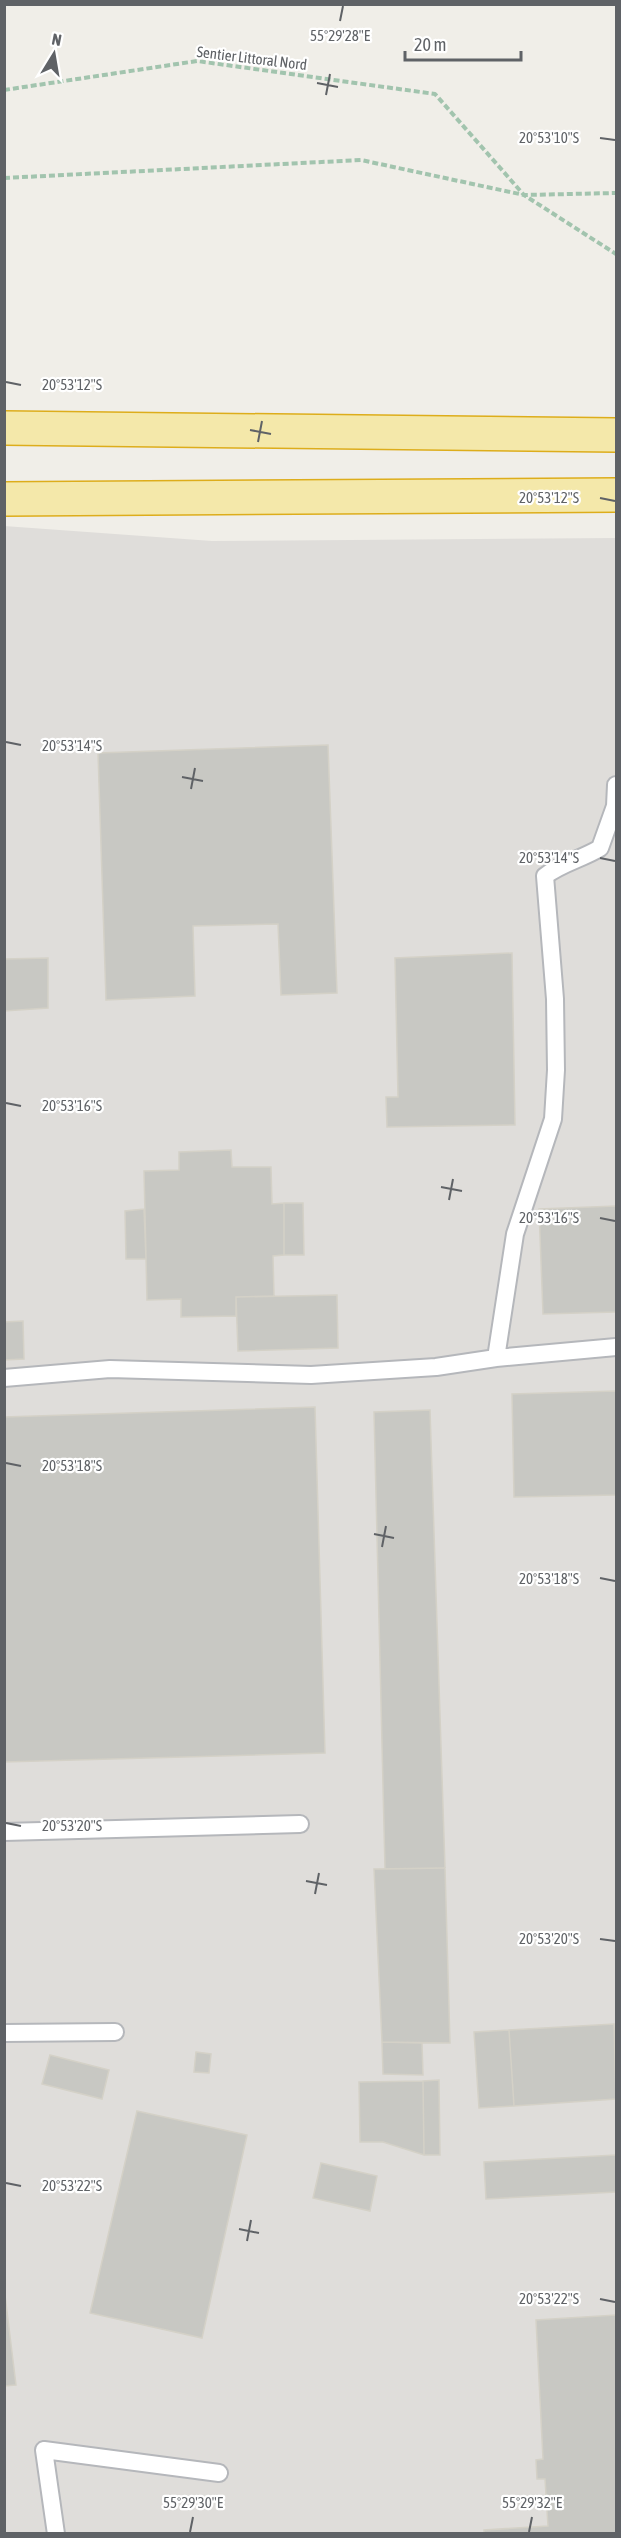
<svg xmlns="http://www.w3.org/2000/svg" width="621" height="2538" font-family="'Asap Condensed',sans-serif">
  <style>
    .industrial { fill: #dfddda }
    .building { fill: #c8c8c3; stroke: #d4d1c7; stroke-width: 1.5 }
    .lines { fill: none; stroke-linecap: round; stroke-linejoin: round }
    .service-casing { stroke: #b5b7bb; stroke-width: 20 }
    .trunk-casing { stroke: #ddad1b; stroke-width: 36 }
    .path { stroke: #a2c4ae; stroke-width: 4; stroke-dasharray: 6 3; stroke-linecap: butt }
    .service { stroke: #fff; stroke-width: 16 }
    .trunk { stroke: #f4e8aa; stroke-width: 33 }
    .ticks { fill: none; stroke: #5f6266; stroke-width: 2 }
    .labels { text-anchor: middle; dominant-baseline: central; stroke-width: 4.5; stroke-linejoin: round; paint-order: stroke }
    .street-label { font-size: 15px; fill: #5f6266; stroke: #fff }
    .ticks-label { font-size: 15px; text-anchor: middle; fill: #5f6266; stroke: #fff; stroke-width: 4.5; stroke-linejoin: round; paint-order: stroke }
  </style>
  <rect width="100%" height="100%" fill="#f0eee8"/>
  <path class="industrial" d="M 4,526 L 212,541 L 616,538 L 616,2533 L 5,2533 Z"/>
  <path class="building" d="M 328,745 L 337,993 L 281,995 L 278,924 L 193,926 L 195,996 L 106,1000 L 98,753 Z
    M 512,953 L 515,1125 L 387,1127 L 386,1097 L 398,1097 L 395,958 Z
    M 48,958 L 48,1008 L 4,1011 L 4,959 Z
    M 231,1150 L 232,1167 L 271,1167 L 272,1204 L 284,1203 L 284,1255 L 273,1256 L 274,1296 L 236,1297 L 236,1316 L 181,1317 L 181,1299 L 147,1300 L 144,1171 L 179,1170 L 179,1152 Z
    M 284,1203 L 303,1203 L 304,1255 L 284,1255 Z
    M 616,1206 L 616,1312 L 543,1314 L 539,1209 Z
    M 144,1209 L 146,1259 L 126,1259 L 125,1211 Z
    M 337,1295 L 338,1348 L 238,1351 L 236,1297 Z
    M 23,1321 L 24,1359 L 4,1360 L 4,1322 Z
    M 616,1391 L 616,1495 L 514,1497 L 512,1394 Z
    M 315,1407 L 325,1753 L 4,1762 L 4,1417 Z
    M 430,1410 L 445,1868 L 385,1869 L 374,1412 Z
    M 445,1868 L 450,2043 L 382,2042 L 374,1869 Z
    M 614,2024 L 616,2099 L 514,2106 L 509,2030 Z
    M 509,2030 L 514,2106 L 479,2108 L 474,2032 Z
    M 382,2042 L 422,2043 L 423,2075 L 383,2074 Z
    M 196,2052 L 211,2054 L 209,2073 L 194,2072 Z
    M 50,2055 L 109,2070 L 102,2099 L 42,2084 Z
    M 439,2080 L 440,2155 L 424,2155 L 423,2081 Z
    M 423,2081 L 424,2155 L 383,2142 L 360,2142 L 359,2082 Z
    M 137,2111 L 247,2135 L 202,2338 L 90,2313 Z
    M 616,2155 L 616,2192 L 486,2199 L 484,2162 Z
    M 321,2163 L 377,2176 L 370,2211 L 313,2198 Z
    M 4,2287 L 16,2385 L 4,2386 Z
    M 616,2315 L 616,2534 L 484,2534 L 484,2530 L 548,2526 L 545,2479 L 537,2479 L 536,2460 L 543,2459 L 536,2320 Z"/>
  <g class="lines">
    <g class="service-casing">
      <path id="service" d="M 496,1358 L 515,1234 L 553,1119 L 556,1070 L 555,999 L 545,876 C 562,863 582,859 600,848 L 615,806 L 616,785
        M 4,1378 L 110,1369 L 311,1375 L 436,1367 L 496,1358 L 616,1347
        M 4,1832 L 300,1824
        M 4,2033 L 115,2032
        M 56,2534 L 44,2450 L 219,2473"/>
    </g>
    <g class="trunk-casing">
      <path id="trunk" d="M 4,428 L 616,435
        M 4,499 L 616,495"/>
    </g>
    <path class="path" d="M 4,90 L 197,61 L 435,94 L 524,195 L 616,254
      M 4,178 L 361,160 L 524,195 L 616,193"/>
    <use href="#service" class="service"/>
    <use href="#trunk" class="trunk"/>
  </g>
  <path class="ticks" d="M 340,21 L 343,6M 317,83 L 338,87M 326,95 L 330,74M 600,138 L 615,140M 6,382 L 21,385M 250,430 L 271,434M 258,442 L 262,421M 600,498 L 615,501M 6,742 L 21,745M 182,777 L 203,781M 191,789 L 195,768M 600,858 L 615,861M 6,1103 L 21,1106M 441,1187 L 462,1191M 449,1200 L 453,1179M 600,1218 L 615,1221M 6,1463 L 21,1466M 374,1534 L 394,1538M 382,1547 L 386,1526M 600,1578 L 615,1581M 6,1823 L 21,1826M 306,1881 L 327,1885M 315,1894 L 319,1873M 600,1939 L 615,1941M 6,2183 L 21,2186M 239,2229 L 259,2233M 247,2241 L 251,2220M 600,2299 L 615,2302M 190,2532 L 193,2517M 529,2532 L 532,2517"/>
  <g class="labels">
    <g class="street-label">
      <text transform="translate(252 58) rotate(7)">Sentier Littoral Nord</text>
    </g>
  </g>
  <g class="ticks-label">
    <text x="340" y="41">55°29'28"E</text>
    <text x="549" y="143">20°53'10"S</text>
    <text x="72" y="390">20°53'12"S</text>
    <text x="549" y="503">20°53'12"S</text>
    <text x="72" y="751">20°53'14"S</text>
    <text x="549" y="863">20°53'14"S</text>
    <text x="72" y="1111">20°53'16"S</text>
    <text x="549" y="1223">20°53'16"S</text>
    <text x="72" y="1471">20°53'18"S</text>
    <text x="549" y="1584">20°53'18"S</text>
    <text x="72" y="1831">20°53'20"S</text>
    <text x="549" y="1944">20°53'20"S</text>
    <text x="72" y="2191">20°53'22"S</text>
    <text x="549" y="2304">20°53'22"S</text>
    <text x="193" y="2508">55°29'30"E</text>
    <text x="532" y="2508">55°29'32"E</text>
  </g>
  <rect width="621" height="2538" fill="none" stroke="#5f6266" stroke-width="12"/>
  <g transform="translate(54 54) rotate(11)" stroke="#ffffff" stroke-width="4.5" paint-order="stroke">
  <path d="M0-4.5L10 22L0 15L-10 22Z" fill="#5f6266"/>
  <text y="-9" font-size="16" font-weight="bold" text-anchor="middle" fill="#5f6266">N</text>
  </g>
  <path d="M405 51v9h116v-9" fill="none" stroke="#5f6266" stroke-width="3"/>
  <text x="414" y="51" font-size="18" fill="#5f6266" stroke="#ffffff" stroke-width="4.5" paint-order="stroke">20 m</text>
</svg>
